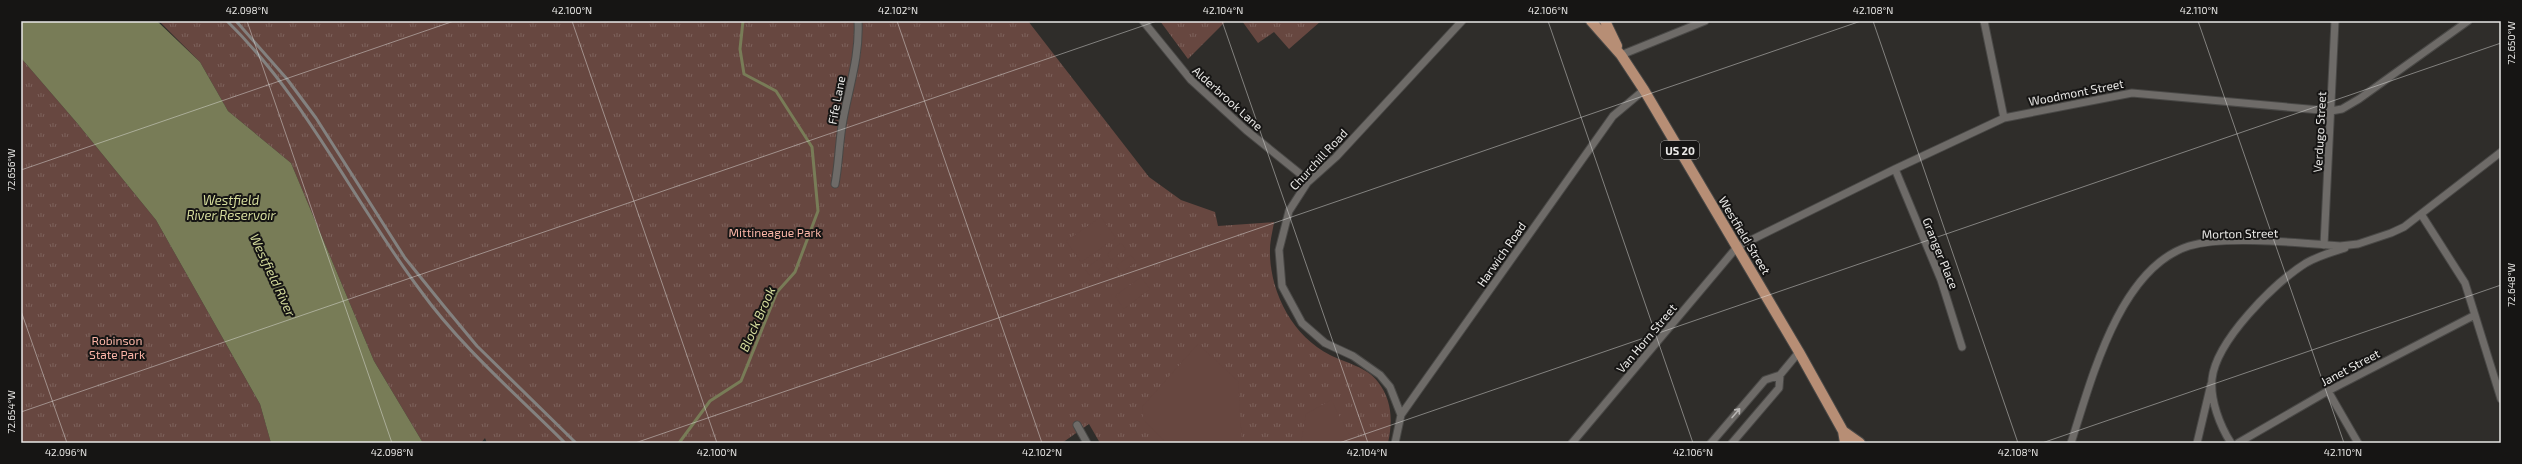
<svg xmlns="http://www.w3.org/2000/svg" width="2522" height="464" font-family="'Exo 2',sans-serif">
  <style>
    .park { fill: url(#park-tufts) }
    .pitch { fill: #674740 }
    .water { fill: #787c57 }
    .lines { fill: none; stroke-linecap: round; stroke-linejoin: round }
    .stream { stroke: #787c57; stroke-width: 3 }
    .street-casing { stroke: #494846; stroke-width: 9 }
    .primary-casing { stroke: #494846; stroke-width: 12 }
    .street { stroke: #6e6b68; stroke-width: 7 }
    .primary { stroke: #b78e75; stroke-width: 10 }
    .rail { stroke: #83817f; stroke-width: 3 }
    .oneway { stroke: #b8b6b4 }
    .ticks { fill: none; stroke: #e9e8e6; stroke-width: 1; stroke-opacity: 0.45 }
    .labels { text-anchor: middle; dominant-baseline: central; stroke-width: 4; stroke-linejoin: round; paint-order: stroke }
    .shield { fill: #161514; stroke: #aaa9a7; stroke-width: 1 }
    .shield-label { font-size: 11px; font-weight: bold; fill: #e9e8e6 }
    .street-label { font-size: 12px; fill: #e9e8e6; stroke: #161514 }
    .park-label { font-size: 12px; fill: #fab5a7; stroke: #161514 }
    .water-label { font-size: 13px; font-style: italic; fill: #d5dc9c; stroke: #161514 }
    .neatline { fill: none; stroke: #e9e8e6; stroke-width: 1.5 }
    .ticks-label { font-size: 10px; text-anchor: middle; fill: #e9e8e6 }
  </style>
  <defs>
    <pattern id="park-tufts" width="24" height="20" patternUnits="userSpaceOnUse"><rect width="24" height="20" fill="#674740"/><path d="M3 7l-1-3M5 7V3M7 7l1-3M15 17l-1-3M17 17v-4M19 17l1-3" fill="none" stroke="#7d625c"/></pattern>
  </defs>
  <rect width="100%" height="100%" fill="#2f2d2a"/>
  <path class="park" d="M 159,21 L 1028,21 L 1149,177 L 1181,200 L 1215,212 L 1218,226 L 1274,222 C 1273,230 1270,240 1270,249 C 1269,291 1292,336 1330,355 C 1346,363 1367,367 1378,382 C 1392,400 1393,421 1388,443 L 1100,443 L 1089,424 L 1062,443 L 487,443 L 485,438 L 481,443 L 423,443 L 374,361 L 291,163 L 228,111 L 200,62 Z
    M 1160,21 L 1226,21 L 1188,59 Z
    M 1242,21 L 1321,21 L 1289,49 L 1274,32 L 1258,43 Z
    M 21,58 L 77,123 L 156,220 L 260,404 L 271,443 L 21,443 Z"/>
  <path class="pitch" d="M 1101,217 L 1116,238 L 1081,262 L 1066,241 Z
    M 1121,243 L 1126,249 L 1111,260 L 1107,254 Z
    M 1131,255 L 1136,262 L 1121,273 L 1116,266 Z
    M 1100,258 L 1105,265 L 1090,276 L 1085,269 Z
    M 1109,271 L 1114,278 L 1099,289 L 1095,282 Z
    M 1141,277 L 1150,289 L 1124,309 L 1115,296 Z
    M 1198,344 L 1238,381 L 1242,443 L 1166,443 L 1143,419 L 1142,407 Z
    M 1331,400 L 1349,434 L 1357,439 L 1357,443 L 1301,443 L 1306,414 Z"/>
  <path class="water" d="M 21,21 L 157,21 L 200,62 L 228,111 L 291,163 L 374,361 L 423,443 L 271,443 L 260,404 L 156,220 L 77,123 L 21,58 Z"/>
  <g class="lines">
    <path class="stream" d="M 679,443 L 710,401 L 741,381 L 777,292 L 795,272 L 818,211 L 812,147 L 776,91 L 744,74 L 740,49 L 743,21"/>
    <g class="street-casing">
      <path id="street" d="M 1143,21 L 1191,80 L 1246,130 L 1309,181
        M 1984,21 L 2004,118
        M 1621,55 L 1705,21
        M 1895,169 L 1941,280 L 1962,347
        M 835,184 C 839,163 839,141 843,120 C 849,87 860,55 858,21
        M 2421,214 L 2465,283 L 2501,399
        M 2324,245 L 2335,21
        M 2328,391 L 2358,443
        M 1401,415 L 1390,387 L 1380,375 L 1353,356 L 1325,343 L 1302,323 L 1282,286 L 1279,250 L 1289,211 L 1307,183 L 1336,157 L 1462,21
        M 1077,425 L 1087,443
        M 1395,443 L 1401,415 L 1420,388 L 1613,116 L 1644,90
        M 1572,443 L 1737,247 L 1895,169 L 2004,118 L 2132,93 L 2331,111 L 2342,109 L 2359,99 L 2468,21
        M 1711,443 L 1765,380 L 1780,375 L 1799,352
        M 1732,443 L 1779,388 L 1780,375
        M 2071,443 C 2091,381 2119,268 2189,246 C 2225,235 2301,243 2340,246 L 2358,244 L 2391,233 L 2404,227 L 2501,152
        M 2197,443 L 2211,384
        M 2231,443 C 2220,426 2210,400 2212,379 C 2216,341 2274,283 2306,263 C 2318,256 2332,252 2345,248
        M 2238,443 L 2328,391 L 2475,315"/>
    </g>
    <g class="primary-casing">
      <path id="primary" d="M 1591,21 L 1621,55 L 1644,90 L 1799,352 L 1843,431 L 1845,443
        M 1605,21 L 1617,46
        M 1843,431 L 1860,443"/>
    </g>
    <use href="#street" class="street"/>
    <use href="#primary" class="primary"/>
    <path class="rail" d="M 227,21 C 306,98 354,202 420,290 C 461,347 516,394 565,443
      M 236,21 L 287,79 L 316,118 L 405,258 L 443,305 L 477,346 L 576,443"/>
  </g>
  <defs><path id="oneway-shaft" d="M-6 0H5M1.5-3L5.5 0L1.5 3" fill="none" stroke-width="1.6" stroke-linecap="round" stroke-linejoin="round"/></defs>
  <use class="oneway" href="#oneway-shaft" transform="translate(1736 413) rotate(-49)"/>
  <path class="ticks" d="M 247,21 L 392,443M 572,21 L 717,443M 897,21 L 1042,443M 1222,21 L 1368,443M 1548,21 L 1693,443M 1873,21 L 2018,443M 2198,21 L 2344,443M 21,170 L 454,21M 21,311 L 67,443M 21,412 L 1157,21M 635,443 L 1861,21M 1339,443 L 2501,43M 2042,443 L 2501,285"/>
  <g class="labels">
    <rect class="shield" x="1661" y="141" width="38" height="18" rx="3"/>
    <g class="shield-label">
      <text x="1680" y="150">US 20</text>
    </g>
    <g class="street-label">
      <text transform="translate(2076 92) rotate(-11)">Woodmont Street</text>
      <text transform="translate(1228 98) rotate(42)">Alderbrook Lane</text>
      <text transform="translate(836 100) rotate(-79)">Fife Lane</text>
      <text transform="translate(2319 132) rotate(-87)">Verdugo Street</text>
      <text transform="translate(1318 159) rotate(-47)">Churchill Road</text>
      <text transform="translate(2240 233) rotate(-1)">Morton Street</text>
      <text transform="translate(1745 235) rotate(59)">Westfield Street</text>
      <text transform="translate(1941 253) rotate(68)">Granger Place</text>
      <text transform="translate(1501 254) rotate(-55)">Harwich Road</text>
      <text transform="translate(1646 338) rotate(-50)">Van Horn Street</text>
      <text transform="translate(2350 367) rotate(-28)">Janet Street</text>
    </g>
    <g class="park-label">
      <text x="775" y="232">Mittineague Park</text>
      <text x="117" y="340">Robinson<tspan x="117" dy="14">State Park</tspan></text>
    </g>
    <g class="water-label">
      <text x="231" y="200">Westfield<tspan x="231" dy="15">River Reservoir</tspan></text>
      <text transform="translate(273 275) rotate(65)">Westfield River</text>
      <text transform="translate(757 319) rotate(-66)">Block Brook</text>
    </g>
  </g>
  <rect width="2522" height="464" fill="none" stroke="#161514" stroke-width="44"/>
  <rect x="22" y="22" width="2478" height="420" class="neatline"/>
  <g class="ticks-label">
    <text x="247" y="14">42.098°N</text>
    <text x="572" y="14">42.100°N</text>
    <text x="898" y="14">42.102°N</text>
    <text x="1223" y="14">42.104°N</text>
    <text x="1548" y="14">42.106°N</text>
    <text x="1873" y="14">42.108°N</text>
    <text x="2199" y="14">42.110°N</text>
    <text transform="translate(2511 43) rotate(-90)" y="4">72.650°W</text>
    <text transform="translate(11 170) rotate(-90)" y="4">72.656°W</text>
    <text transform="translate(2511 285) rotate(-90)" y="4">72.648°W</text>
    <text transform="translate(11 412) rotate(-90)" y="4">72.654°W</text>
    <text x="66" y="456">42.096°N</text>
    <text x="392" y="456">42.098°N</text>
    <text x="717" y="456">42.100°N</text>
    <text x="1042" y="456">42.102°N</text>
    <text x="1367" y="456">42.104°N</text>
    <text x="1693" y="456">42.106°N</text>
    <text x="2018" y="456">42.108°N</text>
    <text x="2343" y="456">42.110°N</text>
  </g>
</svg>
